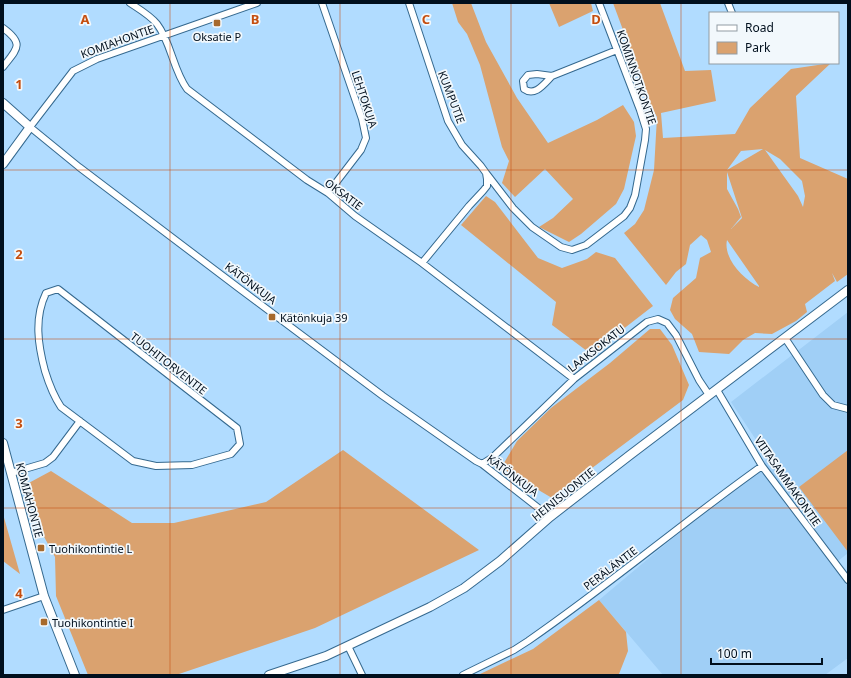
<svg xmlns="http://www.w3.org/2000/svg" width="851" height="678" font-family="'Noto Sans',sans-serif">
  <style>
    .built { fill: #a0cff6 }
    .green { fill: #daa26f; fill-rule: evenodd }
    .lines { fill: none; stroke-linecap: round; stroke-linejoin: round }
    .minor-casing { stroke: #35698f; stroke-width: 8 }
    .tertiary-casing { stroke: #35698f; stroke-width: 10 }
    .minor { stroke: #fff; stroke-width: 6 }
    .tertiary { stroke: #fff; stroke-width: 8 }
    .grid { fill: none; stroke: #c54e0f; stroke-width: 1; stroke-opacity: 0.55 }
    .poi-dot { fill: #a76a2d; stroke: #f2f8fc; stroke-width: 1.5 }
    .labels { text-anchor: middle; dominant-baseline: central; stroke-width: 3.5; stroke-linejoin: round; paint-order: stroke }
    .poi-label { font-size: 11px; fill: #000f1d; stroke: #f2f8fc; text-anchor: start }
    .street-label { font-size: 11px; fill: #000f1d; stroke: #f2f8fc }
    .grid-label { font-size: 13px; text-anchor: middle; font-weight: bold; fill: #c54e0f; stroke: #f2f8fc; stroke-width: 3.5; stroke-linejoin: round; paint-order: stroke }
  </style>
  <rect width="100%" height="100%" fill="#b1dcff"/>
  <path class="built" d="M 848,312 L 848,553 L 838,561 L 848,574 L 848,658 L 825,675 L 663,675 L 599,600 L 768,458 L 731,402 Z"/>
  <path class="green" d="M 452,3 L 471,3 L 486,42 L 517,98 L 548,143 L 597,120 L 623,105 L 634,122 L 636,136 L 624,189 L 616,204 L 581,234 L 569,242 L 539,227 L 553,218 L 573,199 L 545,169 L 515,197 L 502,183 L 509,161 L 502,147 L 480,65 L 467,34 L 458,22 Z
    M 549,3 L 591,3 L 593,11 L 559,27 Z
    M 613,3 L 660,3 L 685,71 L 711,70 L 716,101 L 661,113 L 663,138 L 735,134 L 750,108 L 791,69 L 831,63 L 796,96 L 800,158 L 848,179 L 848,274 L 837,282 L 832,273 L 835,281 L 805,304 L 807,312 L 796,321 L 772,334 L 755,333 L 743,340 L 729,354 L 699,352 L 692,334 L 675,319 L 670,310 L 673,298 L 696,278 L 700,258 L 711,252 L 707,240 L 701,235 L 690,245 L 686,264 L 676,272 L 666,285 L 624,233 L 635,224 L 644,210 L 654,170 L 657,117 L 652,108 ZM 763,149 L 727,170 L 741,151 ZM 765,150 L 780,159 L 802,181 L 805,196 L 803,207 L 798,196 ZM 727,172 L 742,218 L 731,229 L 741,217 L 738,209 L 727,189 ZM 727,240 L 759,286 L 759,287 C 743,279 723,258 727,240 Z
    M 486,196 L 495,202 L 538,258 L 562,268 L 587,259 L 596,252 L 615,258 L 653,306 L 591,354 L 552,325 L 556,302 L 461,225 Z
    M 650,329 L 660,329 L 672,345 L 689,385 L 683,400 L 552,498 L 501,468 L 517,441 L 551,408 L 610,363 Z
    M 343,450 L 479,550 L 315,628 L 176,675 L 88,675 L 56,596 L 55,557 L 42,533 L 25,485 L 51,471 L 132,523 L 174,523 L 266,502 Z
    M 848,450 L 848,552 L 799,487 Z
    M 3,514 L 20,574 L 3,561 Z
    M 599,600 L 626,632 L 628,651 L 619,674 L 619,675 L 478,675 L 533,649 Z"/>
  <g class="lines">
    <g class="minor-casing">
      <path id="minor" d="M 130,3 C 139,9 151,16 157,24 C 171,42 173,70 187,89 L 307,180 L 328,193 L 355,216 L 422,263 L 574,379
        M 257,3 L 97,59 L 73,71 L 30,127 L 79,167 L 240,289 L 383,396 L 476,461 L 482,464 L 550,517
        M 322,3 L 362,119 L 366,138 L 361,150 L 328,193
        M 409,3 L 448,121 L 462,145 L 481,166 L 486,173 L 487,179 L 487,186 L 483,191 L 469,206 L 422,263
        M 728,3 L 732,13
        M 3,28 C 25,44 17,49 3,67
        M 552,76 C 544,84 535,97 524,89 L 523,81 L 528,75 L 537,74 L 552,76 L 617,50
        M 486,173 L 513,208 L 532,227 L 561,247 L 572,250 L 586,245 L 624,216 L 630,208 L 635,195 L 645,140 L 646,129 L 640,110 L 599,3
        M 58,289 L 237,428 L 240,444 L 231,454 L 192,465 L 156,466 L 133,461 L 61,407 C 53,395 49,384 45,371 C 38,345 34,318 46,293 Z
        M 785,338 L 823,395 L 833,405 L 848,409
        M 717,390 L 762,466 L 848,580
        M 482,464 L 493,457 L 574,379 L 647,322 L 658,319 L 667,323 L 676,335 L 699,380 L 709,395
        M 11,473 L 45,463 L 53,457 L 80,421
        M 3,610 L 44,596
        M 348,646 L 362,675
        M 463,675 L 514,650 L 528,641 C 608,586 683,522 762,466"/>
    </g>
    <g class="tertiary-casing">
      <path id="tertiary" d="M 3,103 L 30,127 L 3,164
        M 3,443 L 44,596 L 75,675
        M 269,675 L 326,656 L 430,607 L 464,588 L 500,561 L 550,517 L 630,455 L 848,290"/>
    </g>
    <use href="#minor" class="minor"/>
    <use href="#tertiary" class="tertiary"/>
  </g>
  <path class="grid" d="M 170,3 L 170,675M 340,3 L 340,675M 511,3 L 511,675M 681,3 L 681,675M 3,170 L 848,170M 3,339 L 848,339M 3,508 L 848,508"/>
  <g class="poi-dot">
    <rect x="213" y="19" width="8" height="8" rx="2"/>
    <rect x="268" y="313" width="8" height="8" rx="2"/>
    <rect x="37" y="544" width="8" height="8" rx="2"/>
    <rect x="40" y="618" width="8" height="8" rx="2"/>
  </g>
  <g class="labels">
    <g class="poi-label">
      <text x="217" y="36" text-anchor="middle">Oksatie P</text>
      <text x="280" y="317">Kätönkuja 39</text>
      <text x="49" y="548">Tuohikontintie L</text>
      <text x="52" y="622">Tuohikontintie I</text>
    </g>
    <g class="street-label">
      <text transform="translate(117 41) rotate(-20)">KOMIAHONTIE</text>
      <text transform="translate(637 77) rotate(71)">KOMINNOTKONTIE</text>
      <text transform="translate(452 97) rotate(69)">KUMPUTIE</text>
      <text transform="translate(365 99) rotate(72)">LEHTOKUJA</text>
      <text transform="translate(344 194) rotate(37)">OKSATIE</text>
      <text transform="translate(251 283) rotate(37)">KÄTÖNKUJA</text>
      <text transform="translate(596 348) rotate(-38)">LAAKSOKATU</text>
      <text transform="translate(169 363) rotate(38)">TUOHITORVENTIE</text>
      <text transform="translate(513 475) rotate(37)">KÄTÖNKUJA</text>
      <text transform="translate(788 481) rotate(55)">VIITASAMMAKONTIE</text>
      <text transform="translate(563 494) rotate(-39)">HEINISUONTIE</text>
      <text transform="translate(30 500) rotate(75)">KOMIAHONTIE</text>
      <text transform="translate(610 568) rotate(-37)">PERÄLÄNTIE</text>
    </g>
  </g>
  <g class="grid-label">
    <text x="85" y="24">A</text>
    <text x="255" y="24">B</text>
    <text x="426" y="24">C</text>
    <text x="596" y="24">D</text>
    <text x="19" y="89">1</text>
    <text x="19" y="259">2</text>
    <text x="19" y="428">3</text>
    <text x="19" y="598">4</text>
  </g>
  <rect width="851" height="678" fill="none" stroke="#000f1d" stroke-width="8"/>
  <rect x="709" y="12" width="130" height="52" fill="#f2f8fc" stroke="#919ba3"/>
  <rect x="717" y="25" width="20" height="6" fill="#ffffff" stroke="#919ba3"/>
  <text x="745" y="32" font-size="12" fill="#000f1d">Road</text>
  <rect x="717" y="42" width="20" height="12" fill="#daa26f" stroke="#919ba3"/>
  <text x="745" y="52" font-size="12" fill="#000f1d">Park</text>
  <path d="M711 658v6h111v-6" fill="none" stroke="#000f1d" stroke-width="2"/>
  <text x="717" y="658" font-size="12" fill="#000f1d" stroke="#f2f8fc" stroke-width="3" paint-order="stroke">100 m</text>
</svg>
